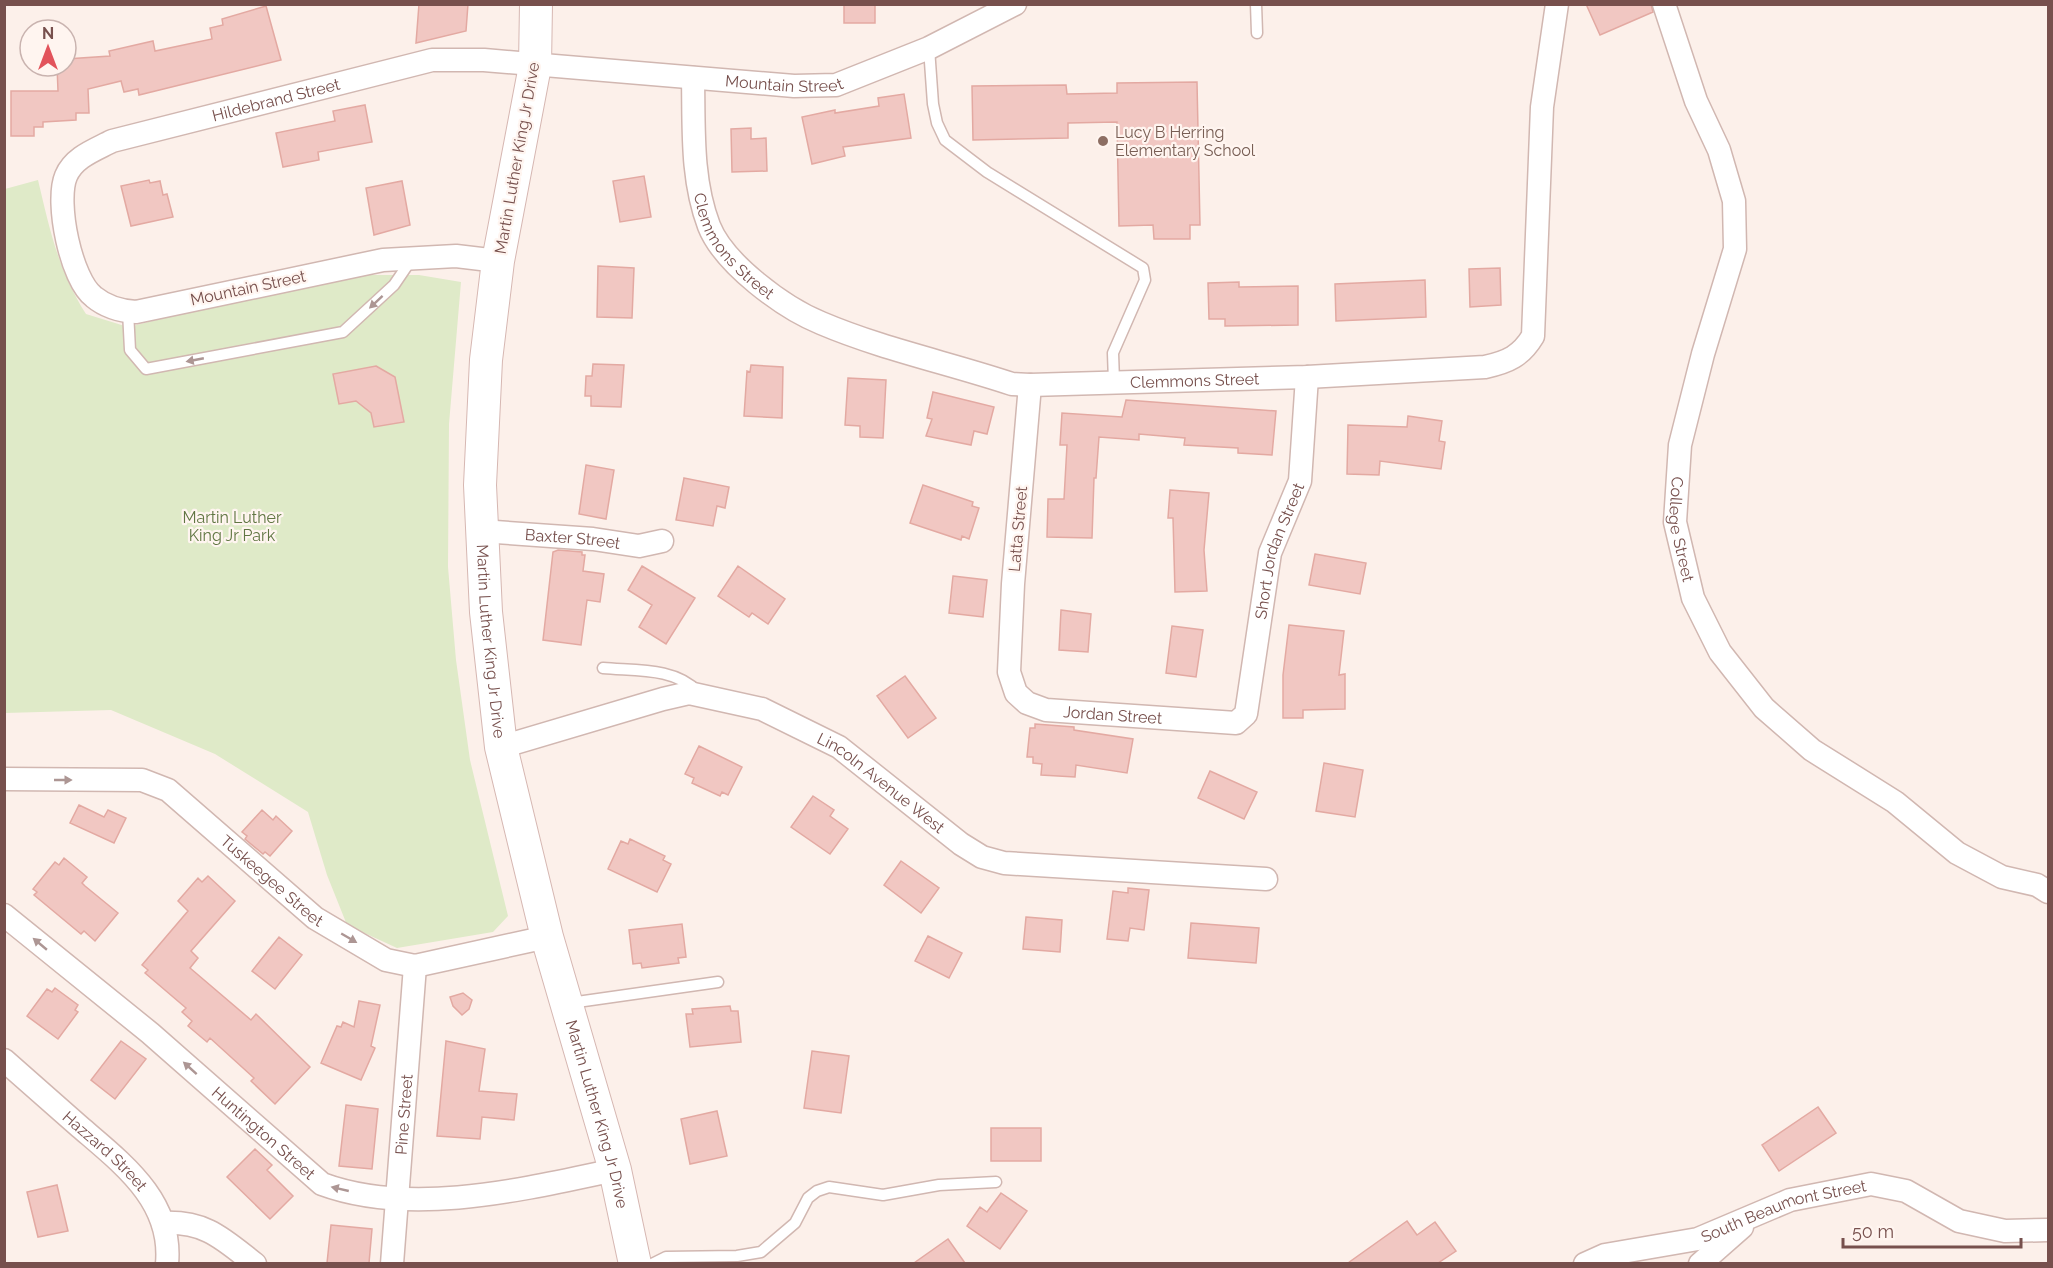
<svg xmlns="http://www.w3.org/2000/svg" width="2053" height="1268" font-family="Raleway,sans-serif">
  <style>
    .green { fill: #dfeac8 }
    .building { fill: #f1c7c2; stroke: #e3a9a2; stroke-width: 1.5 }
    .lines { fill: none; stroke-linecap: round; stroke-linejoin: round }
    .service-casing { stroke: #d1b7b1; stroke-width: 13 }
    .minor-casing { stroke: #d1b7b1; stroke-width: 25 }
    .secondary-casing { stroke: #d6b7b2; stroke-width: 34 }
    .service { stroke: #fff; stroke-width: 10 }
    .minor { stroke: #fff; stroke-width: 22 }
    .secondary { stroke: #fff; stroke-width: 32 }
    .oneway { fill: #ad9694 }
    .education-dot { fill: #8d6e63; stroke: #fff5f0; stroke-width: 2 }
    .labels { text-anchor: middle; dominant-baseline: central; stroke-width: 4.5; stroke-linejoin: round; paint-order: stroke }
    .street-label { font-size: 16px; fill: #77504d; stroke: #fff5f0 }
    .education-label { font-size: 16px; fill: #785e54; stroke: #fff5f0; text-anchor: start }
    .park-label { font-size: 16px; fill: #607642; stroke: #fff5f0 }
  </style>
  <rect width="100%" height="100%" fill="#fcf0ea"/>
  <path class="green" d="M 38,180 C 50,230 58,270 86,314 L 128,327 L 263,294 L 369,275 L 419,275 L 461,282 L 449,424 L 448,567 L 456,660 L 470,760 L 508,916 L 493,932 L 397,948 L 347,925 L 327,875 L 308,812 L 215,754 L 111,710 L 5,713 L 5,189 Z"/>
  <path class="building" d="M 419,4 L 468,4 L 466,31 L 416,43 Z
    M 844,4 L 875,4 L 875,23 L 844,23 Z
    M 1586,4 L 1651,4 L 1653,12 L 1600,35 Z
    M 266,6 L 281,60 L 139,95 L 138,89 L 124,92 L 121,81 L 88,89 L 89,113 L 76,113 L 76,120 L 43,122 L 43,127 L 34,127 L 34,136 L 11,136 L 11,91 L 58,91 L 57,66 L 66,66 L 66,59 L 110,56 L 109,51 L 153,41 L 155,51 L 212,39 L 210,28 L 223,25 L 222,19 Z
    M 1197,82 L 1200,225 L 1190,225 L 1190,239 L 1154,239 L 1153,225 L 1119,226 L 1117,122 L 1068,123 L 1068,138 L 973,140 L 972,86 L 1066,85 L 1067,94 L 1117,93 L 1117,83 Z
    M 904,94 L 911,138 L 843,147 L 845,156 L 812,164 L 802,117 L 835,110 L 835,113 L 879,106 L 878,98 Z
    M 365,105 L 372,142 L 318,152 L 319,160 L 283,167 L 276,133 L 335,121 L 333,111 Z
    M 751,128 L 751,139 L 766,138 L 767,171 L 732,172 L 731,129 Z
    M 644,176 L 651,217 L 620,222 L 613,181 Z
    M 149,180 L 150,183 L 160,181 L 163,195 L 167,194 L 173,217 L 131,226 L 121,186 Z
    M 402,181 L 410,225 L 374,235 L 366,188 Z
    M 598,266 L 634,268 L 632,318 L 597,317 Z
    M 1500,268 L 1501,305 L 1470,307 L 1469,269 Z
    M 1425,280 L 1426,317 L 1336,321 L 1335,284 Z
    M 1239,282 L 1239,287 L 1298,286 L 1298,325 L 1225,326 L 1225,319 L 1209,319 L 1208,283 Z
    M 593,364 L 624,365 L 621,407 L 591,406 L 591,396 L 585,396 L 586,376 L 592,376 Z
    M 751,365 L 783,367 L 782,418 L 744,416 L 747,371 L 750,372 Z
    M 376,366 L 395,377 L 404,422 L 374,427 L 371,413 L 356,401 L 339,404 L 333,374 Z
    M 848,378 L 886,380 L 883,438 L 860,437 L 860,426 L 845,425 Z
    M 933,392 L 994,407 L 987,434 L 974,431 L 971,445 L 926,436 L 932,419 L 927,418 Z
    M 1126,400 L 1276,411 L 1272,455 L 1238,453 L 1238,448 L 1184,445 L 1185,438 L 1139,434 L 1139,440 L 1099,437 L 1096,478 L 1094,478 L 1092,538 L 1047,537 L 1048,499 L 1064,499 L 1067,445 L 1060,445 L 1062,413 L 1122,417 Z
    M 1408,416 L 1442,421 L 1439,441 L 1445,442 L 1441,469 L 1380,461 L 1379,475 L 1347,474 L 1348,425 L 1407,427 Z
    M 586,465 L 614,470 L 606,519 L 579,514 Z
    M 684,478 L 729,487 L 725,508 L 717,506 L 713,526 L 676,520 Z
    M 923,485 L 973,502 L 972,506 L 979,508 L 969,539 L 962,536 L 961,540 L 910,523 Z
    M 1170,490 L 1209,493 L 1204,550 L 1207,591 L 1175,592 L 1173,518 L 1168,518 Z
    M 558,550 L 582,552 L 582,555 L 585,555 L 583,571 L 604,574 L 600,602 L 587,600 L 581,645 L 543,640 L 553,552 Z
    M 1315,554 L 1366,563 L 1360,594 L 1309,585 Z
    M 642,566 L 695,598 L 666,644 L 639,627 L 652,605 L 628,590 Z
    M 738,566 L 785,599 L 768,624 L 752,613 L 749,617 L 718,596 Z
    M 953,576 L 987,580 L 983,617 L 949,613 Z
    M 1061,610 L 1091,614 L 1088,652 L 1059,650 Z
    M 1289,625 L 1344,631 L 1339,675 L 1345,674 L 1345,709 L 1303,710 L 1303,718 L 1283,718 L 1283,675 Z
    M 1172,626 L 1203,630 L 1196,677 L 1166,673 Z
    M 905,676 L 936,718 L 908,738 L 877,696 Z
    M 1035,724 L 1074,727 L 1074,730 L 1133,739 L 1127,773 L 1076,765 L 1075,777 L 1041,775 L 1042,764 L 1033,763 L 1033,757 L 1027,757 L 1030,728 L 1035,728 Z
    M 699,746 L 742,767 L 728,795 L 722,792 L 720,796 L 692,783 L 694,778 L 685,774 Z
    M 1324,763 L 1363,770 L 1355,817 L 1316,811 Z
    M 1210,771 L 1257,792 L 1244,819 L 1198,798 Z
    M 813,796 L 834,810 L 830,816 L 848,829 L 830,854 L 791,827 Z
    M 79,805 L 104,817 L 108,810 L 126,818 L 114,843 L 70,823 Z
    M 262,810 L 273,820 L 276,816 L 292,831 L 270,856 L 265,852 L 263,854 L 245,839 L 247,836 L 242,832 Z
    M 630,839 L 665,856 L 663,860 L 671,864 L 657,892 L 608,869 L 621,841 L 628,844 Z
    M 64,858 L 87,877 L 82,883 L 85,886 L 118,913 L 95,941 L 84,931 L 81,934 L 34,895 L 37,892 L 33,889 L 55,862 L 59,865 Z
    M 901,861 L 939,888 L 921,913 L 884,885 Z
    M 208,876 L 235,901 L 191,951 L 198,958 L 190,968 L 251,1020 L 256,1014 L 310,1067 L 275,1104 L 251,1081 L 254,1078 L 210,1038 L 207,1042 L 188,1026 L 192,1021 L 182,1012 L 186,1008 L 145,973 L 148,970 L 142,965 L 188,911 L 178,901 L 198,878 L 202,882 Z
    M 1128,888 L 1149,890 L 1144,930 L 1130,928 L 1128,941 L 1107,939 L 1113,891 L 1128,893 Z
    M 1026,917 L 1062,920 L 1060,952 L 1023,949 Z
    M 1191,923 L 1259,928 L 1256,963 L 1188,958 Z
    M 682,924 L 686,957 L 678,958 L 679,963 L 642,968 L 641,963 L 633,964 L 629,930 Z
    M 928,936 L 962,953 L 949,978 L 915,961 Z
    M 279,937 L 302,955 L 275,989 L 252,971 Z
    M 55,988 L 78,1005 L 75,1010 L 78,1012 L 58,1039 L 27,1016 L 47,989 L 52,992 Z
    M 463,993 L 472,1000 L 469,1009 L 462,1015 L 453,1006 L 450,997 Z
    M 359,1001 L 380,1005 L 371,1046 L 375,1048 L 361,1080 L 321,1063 L 337,1026 L 341,1027 L 343,1022 L 354,1027 Z
    M 730,1006 L 731,1011 L 738,1011 L 741,1042 L 690,1047 L 686,1014 L 693,1014 L 692,1009 Z
    M 121,1041 L 146,1059 L 115,1099 L 91,1080 Z
    M 446,1041 L 485,1049 L 479,1091 L 517,1094 L 514,1120 L 482,1117 L 480,1139 L 437,1136 Z
    M 812,1051 L 849,1056 L 841,1113 L 804,1108 Z
    M 346,1105 L 378,1109 L 372,1169 L 339,1166 Z
    M 1818,1107 L 1836,1133 L 1779,1171 L 1762,1145 Z
    M 717,1111 L 727,1156 L 690,1164 L 681,1119 Z
    M 991,1128 L 1041,1128 L 1041,1161 L 991,1161 Z
    M 255,1149 L 272,1165 L 267,1170 L 293,1196 L 270,1219 L 227,1177 Z
    M 57,1185 L 68,1231 L 38,1237 L 27,1192 Z
    M 1001,1193 L 1027,1211 L 1000,1249 L 967,1226 L 980,1207 L 987,1212 Z
    M 1407,1221 L 1417,1235 L 1435,1222 L 1456,1251 L 1438,1263 L 1348,1263 Z
    M 331,1225 L 372,1229 L 369,1263 L 327,1263 Z
    M 948,1239 L 965,1263 L 914,1263 Z"/>
  <g class="lines">
    <g class="service-casing">
      <path id="service" d="M 1256,4 L 1257,33
        M 929,48 L 933,104 L 937,123 L 945,140 L 987,172 L 1143,268 L 1145,280 L 1113,353 L 1114,382
        M 128,311 L 130,350 L 146,369 L 343,332 L 394,285 L 411,260
        M 603,668 C 634,671 675,667 698,692
        M 570,1003 L 718,982
        M 652,1264 L 666,1257 L 737,1256 L 761,1252 L 795,1223 L 808,1198 L 817,1191 L 829,1187 L 883,1195 L 939,1185 L 996,1182"/>
    </g>
    <g class="minor-casing">
      <g id="minor">
        <path id="s1" d="M 1664,4 L 1696,101 L 1719,150 L 1734,201 L 1735,249 L 1703,354 L 1680,445 L 1675,522 L 1693,598 L 1720,652 L 1764,708 L 1812,750 L 1895,802 L 1957,853 L 2002,877 L 2037,885 L 2048,892"/>
        <path id="s2" d="M 693,78 C 694,128 691,179 709,226 C 724,264 784,308 821,323 C 882,349 949,363 1012,384 L 1030,385 L 1307,377 L 1485,367 C 1508,362 1521,356 1533,336 L 1542,107 L 1557,4"/>
        <path id="s3" d="M 498,261 L 456,256 L 383,260 L 136,312 C 121,311 106,307 94,297 C 71,280 55,202 66,176 C 74,157 95,150 112,141 L 432,60 L 484,60 L 794,86 L 836,85 L 929,48 L 1015,4"/>
        <path id="s4" d="M 1030,385 L 1013,584 L 1009,672 L 1016,693 L 1027,703 L 1046,710 L 1236,723 L 1246,714 L 1270,553 L 1300,481 L 1307,377"/>
        <path id="s5" d="M 481,531 L 593,539 L 639,546 L 662,541"/>
        <path id="s6" d="M 501,747 L 663,699 L 689,693 L 762,709 L 839,747 L 961,844 L 982,857 L 1004,863 L 1266,879"/>
        <path id="s7" d="M 4,779 L 142,780 L 168,790 L 315,918 L 386,960 L 415,966 L 547,937"/>
        <path id="s8" d="M 4,915 L 150,1033 L 322,1184 C 411,1217 525,1189 615,1170"/>
        <path id="s9" d="M 4,1060 C 30,1083 55,1105 80,1127 C 123,1164 173,1201 167,1264"/>
        <path d="M 163,1223 C 206,1221 223,1239 255,1264"/>
        <path id="s10" d="M 392,1264 L 415,966"/>
        <path id="s11" d="M 1585,1264 L 1605,1255 L 1698,1239 L 1790,1200 L 1871,1184 L 1906,1191 L 1959,1221 L 2005,1231 L 2048,1230"/>
        <path d="M 1700,1264 L 1742,1227"/>
      </g>
    </g>
    <g class="secondary-casing">
      <g id="secondary">
        <path id="s12" d="M 536,4 L 535,66 L 498,261 L 486,360 L 480,485 L 486,612 L 501,747 L 547,937 L 615,1170 L 635,1264"/>
      </g>
    </g>
    <use href="#service" class="service"/>
    <use href="#minor" class="minor"/>
    <use href="#secondary" class="secondary"/>
  </g>
  <defs><path id="oneway-solid" d="M-6-.8H1V-3.2L6.5 0L1 3.2V.8H-6Z" transform="scale(1.5)"/></defs>
  <g class="oneway">
    <use href="#oneway-solid" transform="translate(376 302) rotate(137)"/>
    <use href="#oneway-solid" transform="translate(195 360) rotate(169)"/>
    <use href="#oneway-solid" transform="translate(63 780)"/>
    <use href="#oneway-solid" transform="translate(349 938) rotate(30)"/>
    <use href="#oneway-solid" transform="translate(40 944) rotate(-140)"/>
    <use href="#oneway-solid" transform="translate(190 1068) rotate(-138)"/>
    <use href="#oneway-solid" transform="translate(340 1189) rotate(-167)"/>
  </g>
  <circle class="education-dot" cx="1103" cy="141" r="6"/>
  <g class="labels">
    <g class="street-label">
      <text stroke="none"><textPath href="#s3" startOffset="1284">Mountain Street</textPath></text>
      <text stroke="none"><textPath href="#s3" startOffset="770">Hildebrand Street</textPath></text>
      <text transform="translate(517 158) rotate(-80)">Martin Luther King Jr Drive</text>
      <text stroke="none"><textPath href="#s2" startOffset="180">Clemmons Street</textPath></text>
      <text transform="translate(248 288) rotate(-12)">Mountain Street</text>
      <text stroke="none"><textPath href="#s2" startOffset="684">Clemmons Street</textPath></text>
      <text transform="translate(1018 529) rotate(-85)">Latta Street</text>
      <text stroke="none"><textPath href="#s1" startOffset="546">College Street</textPath></text>
      <text stroke="none"><textPath href="#s5" startOffset="92">Baxter Street</textPath></text>
      <text stroke="none"><textPath href="#s4" startOffset="716">Short Jordan Street</textPath></text>
      <text stroke="none"><textPath href="#s12" startOffset="642">Martin Luther King Jr Drive</textPath></text>
      <text stroke="none"><textPath href="#s4" startOffset="412">Jordan Street</textPath></text>
      <text stroke="none"><textPath href="#s6" startOffset="411">Lincoln Avenue West</textPath></text>
      <text stroke="none"><textPath href="#s7" startOffset="304">Tuskeegee Street</textPath></text>
      <text stroke="none"><textPath href="#s12" startOffset="1128">Martin Luther King Jr Drive</textPath></text>
      <text stroke="none"><textPath href="#s10" startOffset="150">Pine Street</textPath></text>
      <text stroke="none"><textPath href="#s8" startOffset="339">Huntington Street</textPath></text>
      <text stroke="none"><textPath href="#s9" startOffset="136">Hazzard Street</textPath></text>
      <text stroke="none"><textPath href="#s11" startOffset="207">South Beaumont Street</textPath></text>
    </g>
    <g class="education-label">
      <text x="1115" y="132">Lucy B Herring<tspan x="1115" dy="18">Elementary School</tspan></text>
    </g>
    <g class="park-label">
      <text x="232" y="517">Martin Luther<tspan x="232" dy="18">King Jr Park</tspan></text>
    </g>
  </g>
  <rect width="2053" height="1268" fill="none" stroke="#77504d" stroke-width="12"/>
  <g transform="translate(48 48)"><circle r="28" fill="#fff5f0" stroke="#c9b3af" stroke-width="1.5"/>
  <path d="M0-4.5L10 22L0 15L-10 22Z" fill="#e2535b"/>
  <text y="-9" font-size="16" font-weight="bold" text-anchor="middle" fill="#77504d">N</text>
  </g>
  <path d="M1843 1238v9h178v-9" fill="none" stroke="#77504d" stroke-width="3"/>
  <text x="1852" y="1238" font-size="18" fill="#77504d" stroke="#fff5f0" stroke-width="4.5" paint-order="stroke">50 m</text>
</svg>
